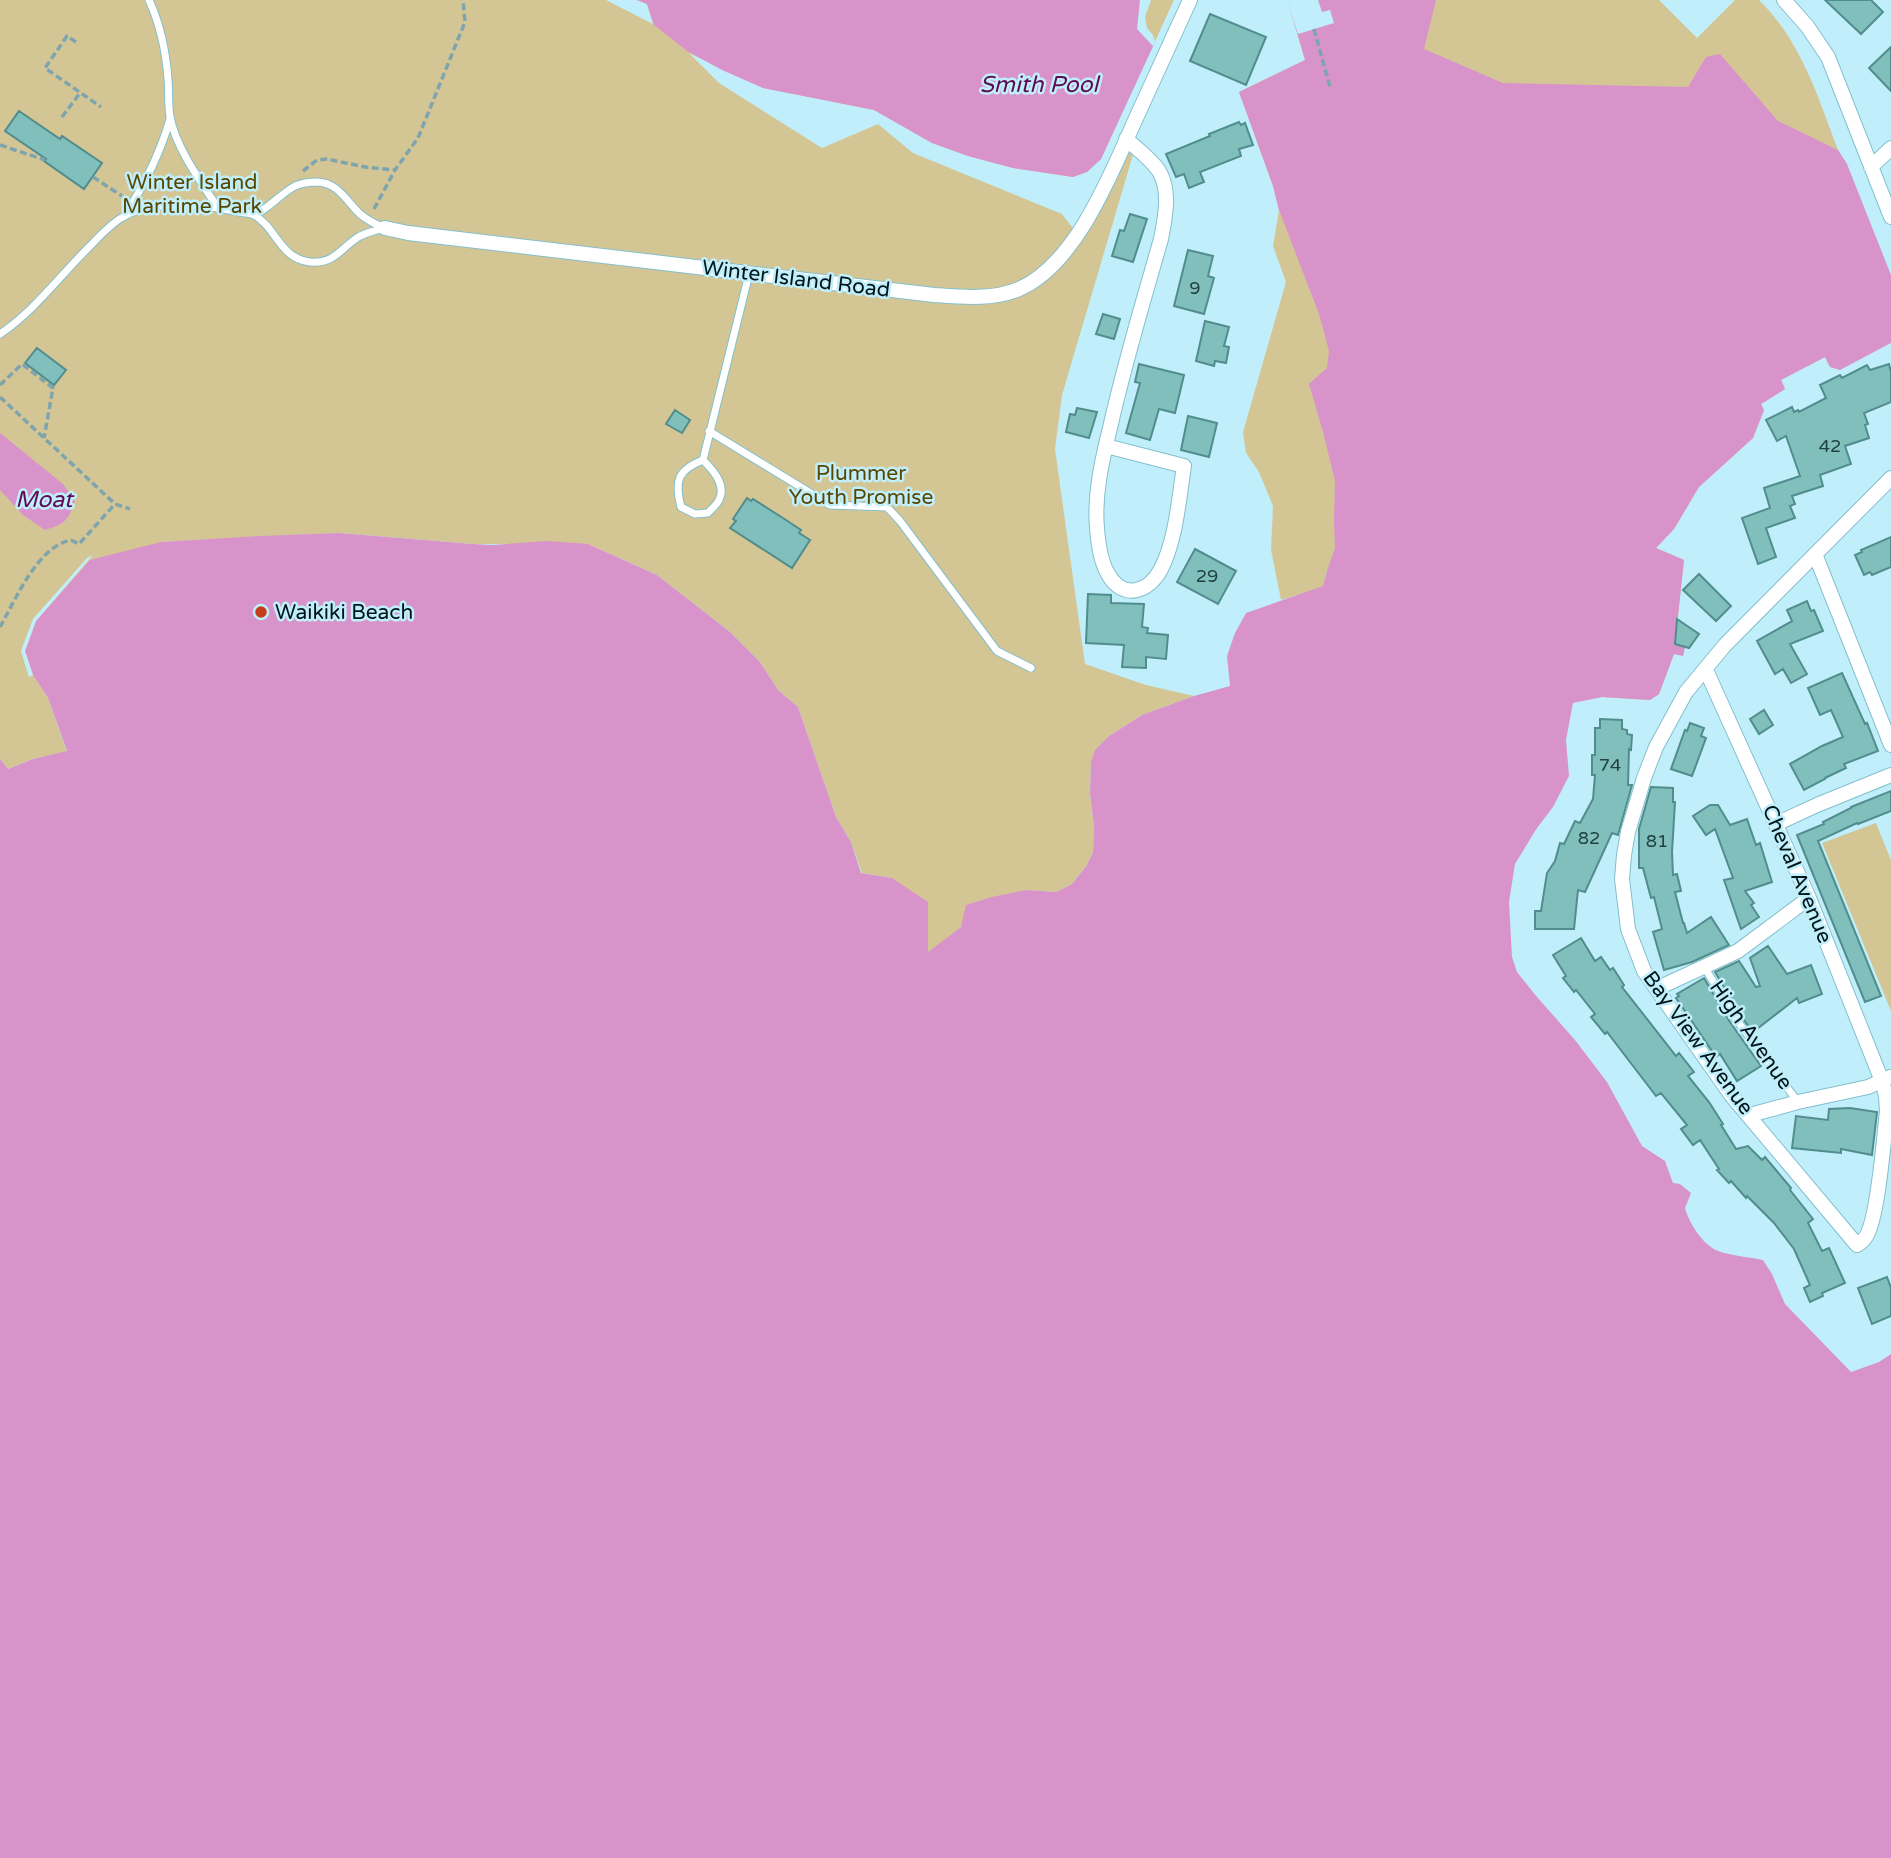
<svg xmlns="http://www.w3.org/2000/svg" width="1891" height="1858" font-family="'Varela Round',sans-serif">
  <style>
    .green { fill: #d4c694 }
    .water { fill: #d993cb }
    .pier { fill: #c0effb }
    .building { fill: #81bfbd; stroke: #508d8c; stroke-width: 2 }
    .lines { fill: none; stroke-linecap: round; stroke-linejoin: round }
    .lane-casing { stroke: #84bfcd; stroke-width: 9 }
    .street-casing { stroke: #84bfcd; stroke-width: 16 }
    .path { stroke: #7ea4ae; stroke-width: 3.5; stroke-dasharray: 7 3.5; stroke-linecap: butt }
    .lane { stroke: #fff; stroke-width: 7 }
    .street { stroke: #fff; stroke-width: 14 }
    .poi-dot { fill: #c63c1b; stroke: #c0effb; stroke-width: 2.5 }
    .labels { text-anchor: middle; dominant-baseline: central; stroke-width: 5; stroke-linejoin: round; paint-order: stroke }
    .number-label { font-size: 18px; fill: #204043 }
    .park-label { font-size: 21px; fill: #584700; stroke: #c0effb }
    .street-label { font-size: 21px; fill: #00151a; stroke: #c0effb }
    .poi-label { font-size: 21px; fill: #00151a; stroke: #c0effb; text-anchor: start }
    .water-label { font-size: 23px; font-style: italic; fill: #600b55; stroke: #c0effb }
  </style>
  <rect width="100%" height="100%" fill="#c0effb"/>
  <path class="green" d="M 0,0 L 606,0 L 653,24 L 647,4 L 637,0 L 1174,0 L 1101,159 L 1087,172 L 1073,177 L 1013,168 L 968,156 L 932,143 L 874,110 L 763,88 L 689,53 L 719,83 L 822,148 L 878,124 L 913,153 L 1062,214 L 1075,231 L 1126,139 L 1135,148 L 1062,395 L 1055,449 L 1085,664 L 1146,685 L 1194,696 L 1142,715 L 1109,736 L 1091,762 L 1090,794 L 1094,826 L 1093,852 L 1087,865 L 1072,884 L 1056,892 L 1026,890 L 961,927 L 928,953 L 892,878 L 862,873 L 851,842 L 836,817 L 798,707 L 778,690 L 760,662 L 730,632 L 657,575 L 588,544 L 473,544 L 339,533 L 161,542 L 33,675 L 48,698 L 67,752 L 33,759 L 8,769 L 0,759 Z
    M 1294,0 L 1659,0 L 1697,38 L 1735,0 L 1759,0 C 1801,41 1818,97 1838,150 L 1847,164 L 1840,370 L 1830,367 L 1825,357 L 1781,380 L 1785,389 L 1761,404 L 1764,410 L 1753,438 L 1699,487 L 1674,529 L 1656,548 L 1684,560 L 1675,644 L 1685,647 L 1683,656 L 1674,654 L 1659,694 L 1650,700 L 1602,697 L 1573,702 L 1327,571 L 1323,587 L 1281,600 L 1271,550 L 1273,506 L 1259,472 L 1246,453 L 1243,432 L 1286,282 L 1273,246 L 1279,210 L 1273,186 L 1239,92 L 1305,60 L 1288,2 Z
    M 1876,823 L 1891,860 L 1891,1011 L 1822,843 Z"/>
  <path class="water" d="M 637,0 L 1147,0 C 1140,21 1139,25 1155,42 L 1101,159 L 1087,172 L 1073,177 L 1013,168 L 968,156 L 932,143 L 874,110 L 763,88 L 722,70 L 687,51 L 654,25 L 647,4 Z
    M 1294,0 L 1436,0 L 1424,49 L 1503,83 L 1688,87 L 1706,57 L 1720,54 L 1778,121 L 1838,150 L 1847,164 L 1891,275 L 1891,343 L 1840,370 L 1830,367 L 1825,357 L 1781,380 L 1785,389 L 1761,404 L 1764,410 L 1753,438 L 1699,487 L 1674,529 L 1656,548 L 1684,560 L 1675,644 L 1685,647 L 1683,656 L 1674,654 L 1659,694 L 1650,700 L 1602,697 L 1573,703 L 1566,740 L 1569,776 L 1553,807 L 1537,828 L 1515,864 L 1509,902 L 1512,957 L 1517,972 L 1537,997 L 1575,1040 L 1607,1082 L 1642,1146 L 1665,1161 L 1673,1183 L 1680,1184 L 1691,1193 L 1685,1208 C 1689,1223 1703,1245 1718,1251 C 1732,1256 1749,1257 1763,1260 L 1772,1274 L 1785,1304 L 1851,1372 L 1879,1362 L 1891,1354 L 1891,1858 L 0,1858 L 0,759 L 8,769 L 33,759 L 67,751 L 48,698 L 33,675 L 25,651 L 36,621 L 90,560 L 161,542 L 260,536 L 339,533 L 473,544 L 492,545 L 547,541 L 588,544 L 657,575 L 730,632 L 760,662 L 778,690 L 798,707 L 836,817 L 851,842 L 861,873 L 892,878 L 928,902 L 928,952 L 961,927 L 966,905 L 992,897 L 1026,890 L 1056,892 L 1072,884 L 1087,865 L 1093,852 L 1094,826 L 1090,794 L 1091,762 L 1095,750 L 1109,736 L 1142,715 L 1194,696 L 1230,686 L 1227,656 L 1235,633 L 1246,613 L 1323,586 L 1327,571 L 1335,548 L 1334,521 L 1335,481 L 1323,432 L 1309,384 L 1327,368 L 1329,351 L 1319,314 L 1279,210 L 1273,186 L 1239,92 L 1305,60 L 1288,2 Z
    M 0,433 L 63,484 L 75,501 C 68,520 66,524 45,530 L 23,515 L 0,490 Z"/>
  <path class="pier" d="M 1140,0 L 1151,0 L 1145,17 L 1147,28 L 1153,35 L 1155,42 L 1153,46 L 1137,29 Z
    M 1287,0 L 1318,0 L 1322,12 L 1330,10 L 1334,23 L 1298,34 Z
    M 93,555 L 36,621 L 25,651 L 33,675 L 29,677 L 21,651 L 33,619 L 87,558 Z"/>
  <path class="building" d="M 1825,0 L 1871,0 L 1883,12 L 1861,34 Z
    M 1210,14 L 1266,37 L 1246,85 L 1190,61 Z
    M 1891,47 L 1891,91 L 1869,68 Z
    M 19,111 L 60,139 L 62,136 L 102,163 L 84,189 L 44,161 L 46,159 L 5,131 Z
    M 1239,122 L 1241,125 L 1245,123 L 1253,145 L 1239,149 L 1241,156 L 1200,172 L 1204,182 L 1189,188 L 1184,174 L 1176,177 L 1166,154 L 1210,136 L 1209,134 Z
    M 1130,214 L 1147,219 L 1133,262 L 1112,256 L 1120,230 L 1124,231 Z
    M 1188,250 L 1213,256 L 1208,276 L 1214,278 L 1204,314 L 1174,306 Z
    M 1103,314 L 1120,319 L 1114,339 L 1096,334 Z
    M 1205,321 L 1229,327 L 1224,346 L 1229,347 L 1226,363 L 1215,361 L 1214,366 L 1196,361 Z
    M 37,348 L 66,370 L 54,385 L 25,363 Z
    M 1139,364 L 1184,375 L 1175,413 L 1159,409 L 1150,440 L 1126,433 L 1140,383 L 1135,382 Z
    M 1889,364 L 1891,372 L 1891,402 L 1864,413 L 1868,424 L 1865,425 L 1869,438 L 1845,446 L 1851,464 L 1820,475 L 1823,486 L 1792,496 L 1795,504 L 1790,506 L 1795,518 L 1766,528 L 1776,557 L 1758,564 L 1742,518 L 1770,508 L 1764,488 L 1800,476 L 1786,436 L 1777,441 L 1766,420 L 1792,407 L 1794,412 L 1798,410 L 1799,412 L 1826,398 L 1820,385 L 1840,375 L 1842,378 L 1867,365 L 1870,370 Z
    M 1077,408 L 1097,412 L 1089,438 L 1066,432 L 1070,414 L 1075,415 Z
    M 675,410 L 690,420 L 682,433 L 666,424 Z
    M 1188,416 L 1217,423 L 1209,457 L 1181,450 Z
    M 747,498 L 751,501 L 753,499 L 786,520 L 801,530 L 799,533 L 810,540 L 792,568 L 730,528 L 736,521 L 733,519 Z
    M 1891,537 L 1891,567 L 1872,575 L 1870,572 L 1864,575 L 1855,555 L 1862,552 L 1861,550 Z
    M 1195,549 L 1236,571 L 1218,604 L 1177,582 Z
    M 1699,574 L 1731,606 L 1716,621 L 1683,590 Z
    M 1088,594 L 1111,595 L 1111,603 L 1144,604 L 1142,627 L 1148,628 L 1147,633 L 1168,635 L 1166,659 L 1146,657 L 1146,668 L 1122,667 L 1124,645 L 1086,643 Z
    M 1807,601 L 1811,611 L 1814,610 L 1823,631 L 1790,644 L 1807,674 L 1791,683 L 1783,669 L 1775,674 L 1757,641 L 1792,621 L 1787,610 Z
    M 1677,619 L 1699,634 L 1689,648 L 1675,644 Z
    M 1842,673 L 1865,724 L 1867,723 L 1878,751 L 1844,764 L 1846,768 L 1825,778 L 1825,779 L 1804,790 L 1790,764 L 1822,746 L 1843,737 L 1831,710 L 1820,715 L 1808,688 Z
    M 1764,710 L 1773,725 L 1759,734 L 1750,719 Z
    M 1600,719 L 1622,720 L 1622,729 L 1627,730 L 1627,734 L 1632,735 L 1631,750 L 1629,749 L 1628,785 L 1632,785 L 1618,835 L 1612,833 L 1585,892 L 1578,890 L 1574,929 L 1535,929 L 1535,911 L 1541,911 L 1547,873 L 1555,861 L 1560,843 L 1564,844 L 1575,821 L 1580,823 L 1593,799 L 1595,775 L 1592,775 L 1592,755 L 1595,755 L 1595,728 L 1600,728 Z
    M 1690,723 L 1704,728 L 1701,736 L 1706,738 L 1692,776 L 1671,769 L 1685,730 L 1687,731 Z
    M 1651,787 L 1673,788 L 1673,802 L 1675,802 L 1672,852 L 1673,875 L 1677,874 L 1681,891 L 1675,892 L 1683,923 L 1684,923 L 1687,933 L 1711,917 L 1729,945 L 1692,962 L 1664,970 L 1653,932 L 1662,929 L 1654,897 L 1651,898 L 1643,868 L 1639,868 L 1639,829 Z
    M 1891,791 L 1891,811 L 1858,824 L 1857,823 L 1818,841 L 1881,996 L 1865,1002 L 1797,835 L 1824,824 L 1823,822 L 1851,808 L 1851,807 Z
    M 1710,805 L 1718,805 L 1730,825 L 1747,819 L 1756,845 L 1760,843 L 1772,882 L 1745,891 L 1754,903 L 1751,905 L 1759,917 L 1741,929 L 1724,880 L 1733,878 L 1715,829 L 1706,835 L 1693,816 Z
    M 1581,938 L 1595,961 L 1601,957 L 1610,970 L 1613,968 L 1624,985 L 1622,987 L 1676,1056 L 1679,1053 L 1694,1072 L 1688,1076 L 1709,1102 L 1723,1124 L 1721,1125 L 1736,1149 L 1748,1146 L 1762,1160 L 1765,1157 L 1791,1188 L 1790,1190 L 1813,1219 L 1808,1223 L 1822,1251 L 1829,1248 L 1845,1283 L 1822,1293 L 1823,1296 L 1810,1302 L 1804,1288 L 1810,1285 L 1794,1249 L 1774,1223 L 1747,1196 L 1746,1198 L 1731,1181 L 1729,1183 L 1717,1170 L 1719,1169 L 1700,1140 L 1693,1145 L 1681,1129 L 1687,1125 L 1661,1093 L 1656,1096 L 1607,1032 L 1605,1034 L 1591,1017 L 1595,1014 L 1576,990 L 1574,992 L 1563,978 L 1566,976 L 1553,955 Z
    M 1768,946 L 1787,974 L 1811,965 L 1822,994 L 1799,1003 L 1797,998 L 1753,1032 L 1740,1015 L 1715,972 L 1739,961 L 1756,987 L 1760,986 L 1750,958 Z
    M 1704,978 L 1730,1022 L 1761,1066 L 1737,1081 L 1720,1054 L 1716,1057 L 1676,998 L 1679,996 L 1677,994 Z
    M 1850,1108 L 1877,1112 L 1872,1155 L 1841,1149 L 1841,1153 L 1792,1148 L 1796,1116 L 1828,1120 L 1829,1109 Z
    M 1887,1277 L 1891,1288 L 1891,1316 L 1872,1324 L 1858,1288 Z"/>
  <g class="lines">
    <g class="lane-casing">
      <path id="lane" d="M 149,0 C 160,24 166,52 168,79 C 169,91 168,105 170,117 C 176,148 201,182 218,208
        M 125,215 C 145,184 160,154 170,119
        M 254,215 C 270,208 280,194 295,186 C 302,183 310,182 317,182 C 339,183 346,201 360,214 C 367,220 375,224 384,228
        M 0,334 C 34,311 59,277 88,248 C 98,238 110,224 123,217 C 153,199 207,205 239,212 C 243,213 250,213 254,215 C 276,227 280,259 310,262 C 336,264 341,247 360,236 C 368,232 377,230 385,228
        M 709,431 L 830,505 L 887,507 L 900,521 L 997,651 L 1031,668
        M 703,460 C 712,469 727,485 719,500 C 717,505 711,509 708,513 L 695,514 L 681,507 C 674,480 678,470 703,460 L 749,274
        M 1705,968 L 1735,1018 L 1798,1102"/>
    </g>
    <g class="street-casing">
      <path id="street" d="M 1784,0 L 1807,26 L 1828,57 L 1891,217
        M 1871,167 L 1891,148
        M 385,228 L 408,233 L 934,295 C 962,297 993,300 1019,289 C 1077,264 1112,171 1137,116 C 1154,78 1172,39 1190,0
        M 1106,446 L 1184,466 C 1179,498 1176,540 1161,569 C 1149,592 1123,601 1108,574 C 1101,562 1098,542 1097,528 C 1094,495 1102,460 1110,428 C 1124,365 1143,302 1161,239 C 1165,218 1171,191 1159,171 C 1151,159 1137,149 1126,139
        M 1815,554 L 1891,745
        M 1706,670 L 1809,898 L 1882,1081 L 1886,1096 L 1887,1111 C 1884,1136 1878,1222 1865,1238 C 1863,1241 1860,1243 1857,1245 L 1731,1095 L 1644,971 L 1628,929 L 1622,879 L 1624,855 L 1628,832 L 1644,778 L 1656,747 L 1686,692 L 1725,645 L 1891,478
        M 1776,824 L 1817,805 L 1891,775
        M 1658,988 L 1738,951 L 1809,898
        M 1750,1115 L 1798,1102 L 1868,1087 L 1890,1077"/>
    </g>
    <path class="path" d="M 1314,29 L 1330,87
      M 76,42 L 67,36 L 45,68 L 101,107
      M 62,117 L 80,93
      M 0,145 L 45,160
      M 303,171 L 317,160 L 327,159 L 365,167 L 395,170
      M 93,177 L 122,196
      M 374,209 L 395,170 L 418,138 L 465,22 L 463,0
      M 0,385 L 22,364 L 53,388 L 44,438
      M 0,397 L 115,504 L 130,509
      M 0,627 C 16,599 37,547 71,540 L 79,544 L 115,504"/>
    <use href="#lane" class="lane"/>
    <use href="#street" class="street"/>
  </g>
  <circle class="poi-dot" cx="261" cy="612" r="7"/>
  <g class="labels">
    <g class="number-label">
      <text x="1195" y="288">9</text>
      <text x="1830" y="446">42</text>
      <text x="1207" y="576">29</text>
      <text x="1610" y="765">74</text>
      <text x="1589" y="838">82</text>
      <text x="1657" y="841">81</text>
    </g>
    <g class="park-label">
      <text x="192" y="182">Winter Island<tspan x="192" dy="24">Maritime Park</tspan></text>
      <text x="861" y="473">Plummer<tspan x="861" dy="24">Youth Promise</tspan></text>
    </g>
    <g class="street-label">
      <text transform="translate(796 279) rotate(7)">Winter Island Road</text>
      <text transform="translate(1797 874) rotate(67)">Cheval Avenue</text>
      <text transform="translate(1751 1035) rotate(55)">High Avenue</text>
      <text transform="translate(1698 1043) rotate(54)">Bay View Avenue</text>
    </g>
    <g class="poi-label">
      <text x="275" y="612">Waikiki Beach</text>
    </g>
    <g class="water-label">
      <text x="1039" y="85">Smith Pool</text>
      <text x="44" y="500">Moat</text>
    </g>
  </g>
</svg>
